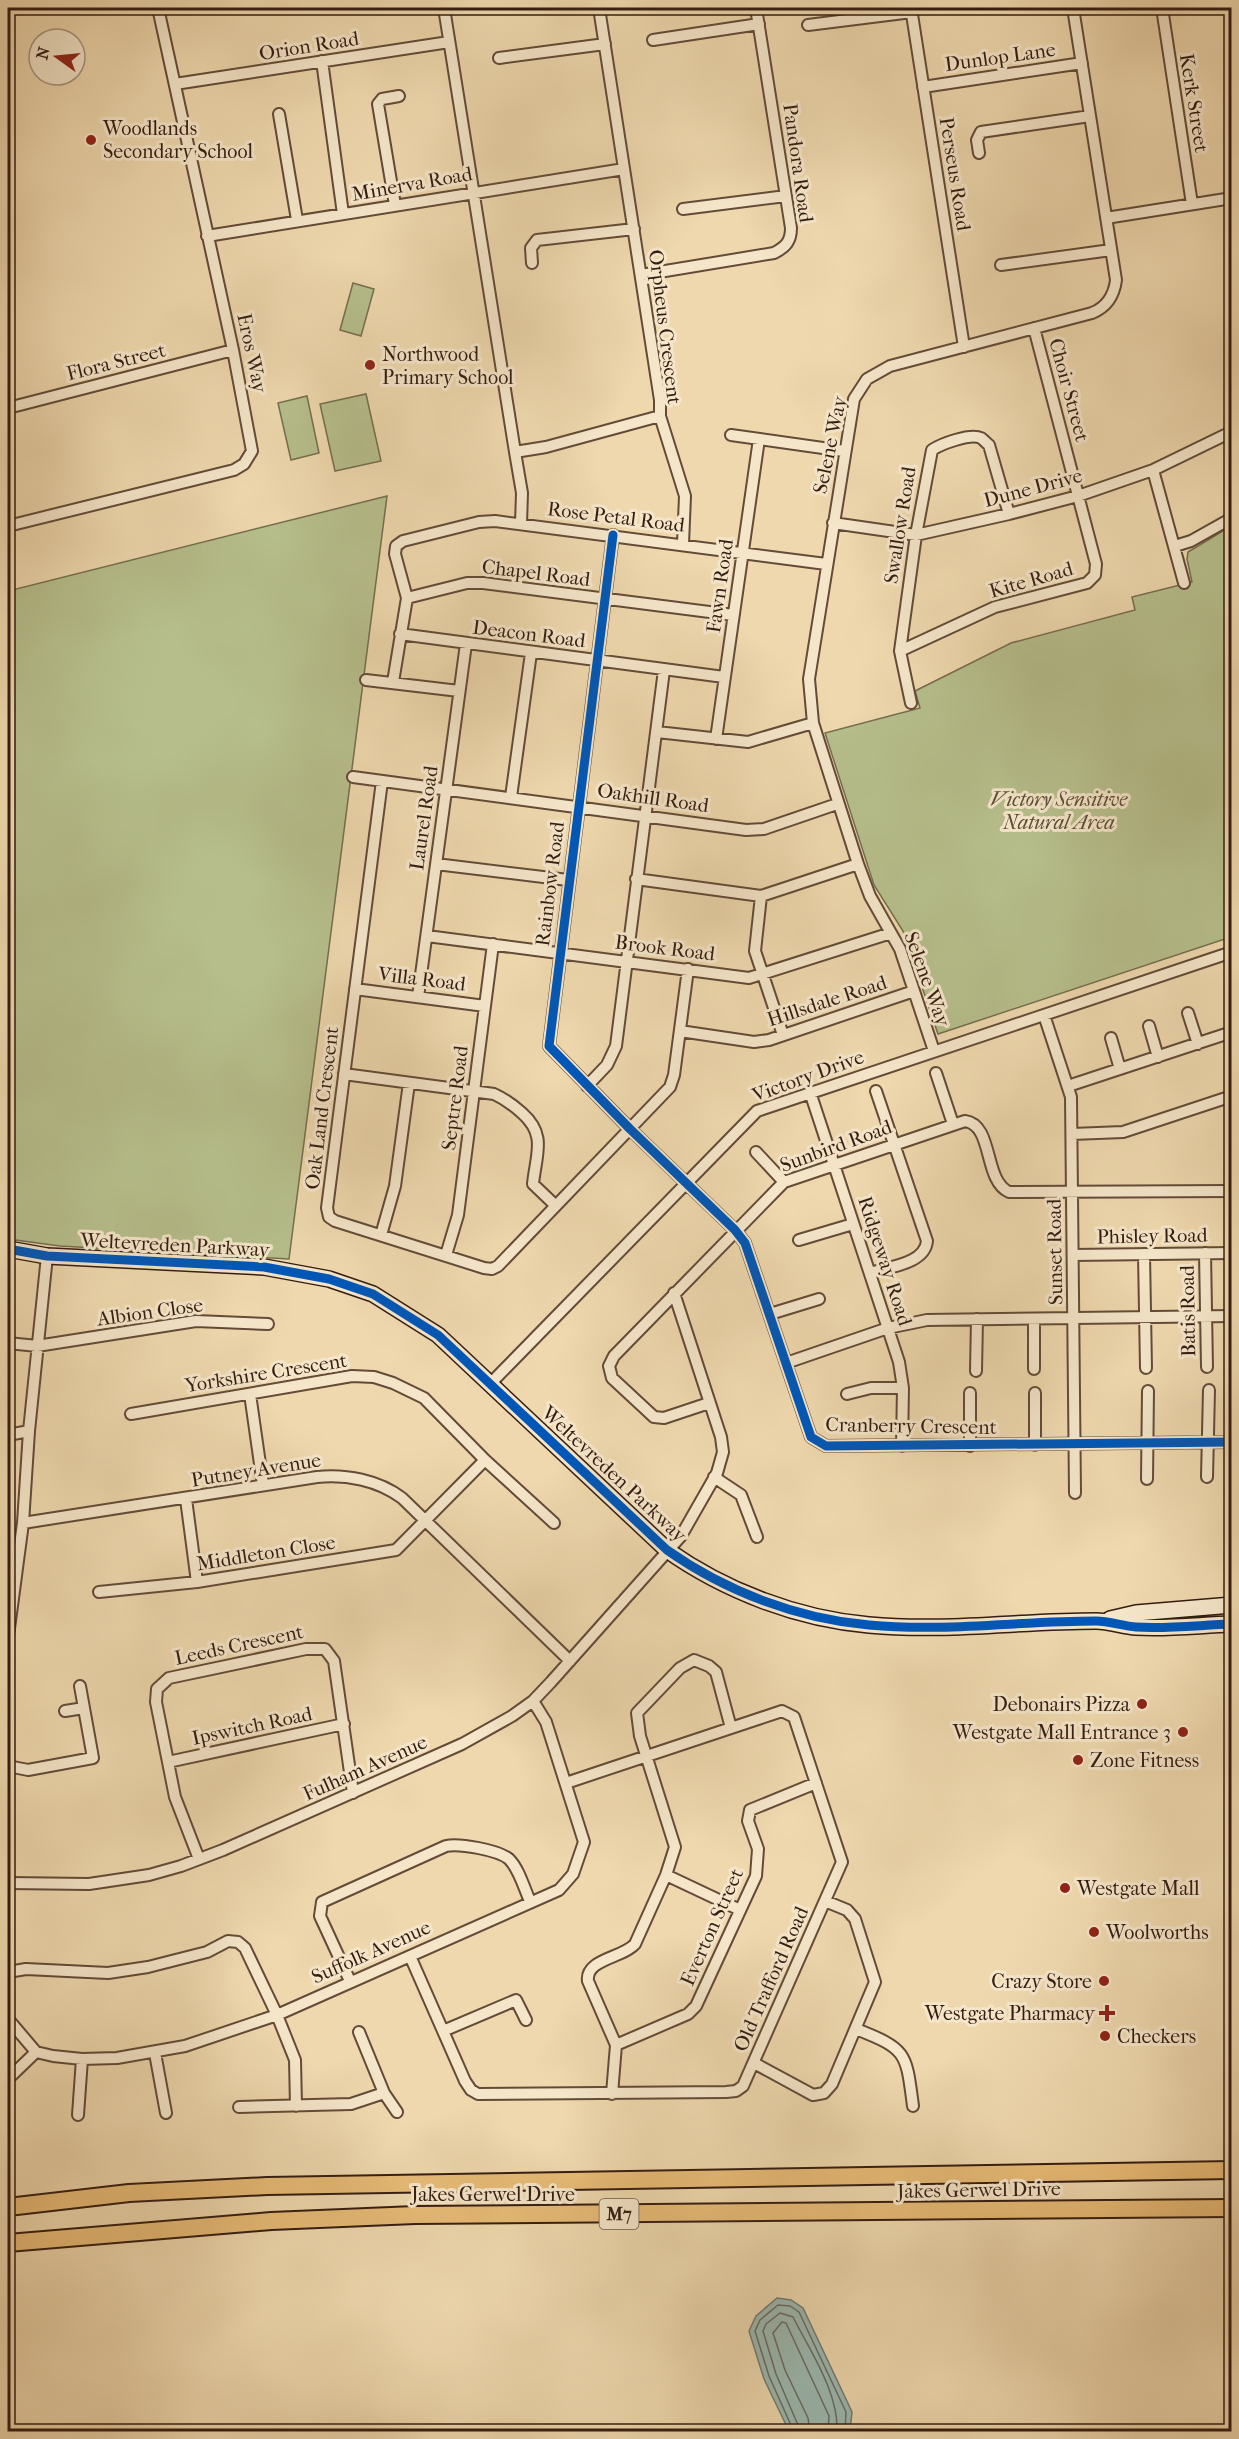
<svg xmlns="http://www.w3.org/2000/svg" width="1239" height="2439" font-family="'IM FELL French Canon',serif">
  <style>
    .green { fill: #b6bf8c; stroke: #756e4e; stroke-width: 1.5 }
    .water { fill: #9bb9b2; stroke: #727a72; stroke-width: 1.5 }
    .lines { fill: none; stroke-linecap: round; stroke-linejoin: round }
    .shore { stroke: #686a62; stroke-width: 1.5 }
    .street-casing { stroke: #634b38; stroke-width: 14 }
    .secondary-casing { stroke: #341c11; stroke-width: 18 }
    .primary-casing { stroke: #341c11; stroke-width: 20 }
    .street { stroke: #f5e6ca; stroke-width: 10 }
    .secondary { stroke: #f5e6ca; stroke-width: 15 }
    .primary { stroke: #e8bc77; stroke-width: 16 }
    .cycleway-casing { stroke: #f5e6ca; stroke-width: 13 }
    .cycleway { stroke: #0057b8; stroke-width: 9 }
    .poi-dot { fill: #8f2418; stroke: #f5e6ca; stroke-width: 2 }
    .labels { text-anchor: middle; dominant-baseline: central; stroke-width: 6; stroke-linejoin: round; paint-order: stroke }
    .shield { fill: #f5e6ca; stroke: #6e5948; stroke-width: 1.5 }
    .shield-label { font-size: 18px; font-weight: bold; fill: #341c11 }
    .street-label { font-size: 20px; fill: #341c11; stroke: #f5e6ca }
    .poi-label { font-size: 20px; fill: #341c11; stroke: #f5e6ca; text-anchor: start }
    .park-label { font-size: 20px; font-style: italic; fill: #5b4d36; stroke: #f5e6ca }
  </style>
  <rect width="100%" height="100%" fill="#efd8ae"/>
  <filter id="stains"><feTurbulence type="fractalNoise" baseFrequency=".00333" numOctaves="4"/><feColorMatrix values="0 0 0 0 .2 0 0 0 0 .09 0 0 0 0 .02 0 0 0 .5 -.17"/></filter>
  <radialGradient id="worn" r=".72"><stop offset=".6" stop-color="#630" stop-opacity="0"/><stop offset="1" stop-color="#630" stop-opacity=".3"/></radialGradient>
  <path class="green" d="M 353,283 L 374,289 L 361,336 L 340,330 Z
    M 366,394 L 381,461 L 335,471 L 320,404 Z
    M 307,396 L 319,453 L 291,460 L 278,403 Z
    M 387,496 L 289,1259 L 60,1246 L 8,1239 L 8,591 Z
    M 1231,526 L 1231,937 L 938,1034 L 903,931 L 874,885 L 825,733 L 920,708 L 915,691 L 1011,643 L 1135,610 L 1132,597 L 1192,582 L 1187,559 L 1188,552 Z"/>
  <path class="water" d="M 777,2298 L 791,2300 L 803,2308 L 852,2412 L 850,2431 L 789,2431 L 764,2379 L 749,2331 L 756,2316 Z"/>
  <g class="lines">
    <path class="shore" d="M 794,2432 L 769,2376 L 755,2331 L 760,2320 L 778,2305 L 790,2306 L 799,2312 L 846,2412 L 845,2432
      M 801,2432 L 776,2374 L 763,2331 L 766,2324 L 780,2313 L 793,2317 C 810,2351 839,2393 837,2432
      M 810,2432 L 808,2418 L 785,2370 L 773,2333 L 782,2322 L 786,2323 L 829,2416 L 828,2432"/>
    <g class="street-casing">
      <path id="street" d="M 444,8 L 515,452 L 546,447 L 660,416 L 660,400 L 599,8
        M 911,8 L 964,347
        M 1162,8 L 1192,204
        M 1228,8 L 1232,18
        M 808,25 L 912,12
        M 653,40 L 759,24
        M 499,58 L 605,44
        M 322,61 L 343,214
        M 175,84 L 449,42
        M 923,87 L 1082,63
        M 279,114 L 297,220
        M 979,153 L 977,140 L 981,132 L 1090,116
        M 395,205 L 378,104 L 382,99 L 399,96
        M 683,209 L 786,196
        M 1106,218 L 1232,198
        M 207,236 L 624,169
        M 532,263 L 531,248 L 537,240 L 634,229
        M 1001,265 L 1111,250
        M 641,275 L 774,253 C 786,247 791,241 791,228 L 756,8
        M 8,408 L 233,350
        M 660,416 L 685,496 L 683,544
        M 731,435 L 844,451
        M 515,452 L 522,493 L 521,524
        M 1153,470 L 1184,583
        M 833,523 L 916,535 L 1009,514 L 1078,496 L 1153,470 L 1227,434 L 1232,429
        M 8,526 L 234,470 L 244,464 L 252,451 L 233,350 L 158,8
        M 613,535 L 549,1046 L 630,1129 L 735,1230 L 745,1243 L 811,1437 L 826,1446 L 1232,1442
        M 1175,546 L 1191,541 L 1232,518
        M 407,598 L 467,583 L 483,583 L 733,615
        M 400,634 L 724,677
        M 900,651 L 995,607 L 1087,583 L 1095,575 L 1096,564 L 1034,328
        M 366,680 L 459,691
        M 393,682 L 407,598 L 395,554 L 396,546 L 403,541 L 479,522 L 495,521 L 826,564
        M 911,703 L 900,651 L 916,535 L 932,450 C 941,444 970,433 981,438 C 984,440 986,443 989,445 L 1009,514
        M 657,732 L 748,742 L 813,723
        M 716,739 L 759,439
        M 353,777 L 746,830 L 764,829 L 837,804
        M 382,781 L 327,1208 L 329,1217 L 335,1221 L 484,1268 L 492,1269 L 498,1266 L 670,1087 L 674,1075 L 688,969
        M 511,797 L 531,653
        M 436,864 L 568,880
        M 636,879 L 761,896 L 858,864
        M 761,896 L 755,951 L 783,1035
        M 427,936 L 749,978 L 891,933
        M 355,989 L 485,1006
        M 418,997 L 466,644
        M 1188,1013 L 1198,1044
        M 1044,1015 L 1071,1097 L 1075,1493
        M 1149,1026 L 1158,1057
        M 680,1031 L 754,1042 L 769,1040 L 914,991
        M 1111,1038 L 1120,1069
        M 934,1051 L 900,949 L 870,896 L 858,864 L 813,723 L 809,679 L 854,399 L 867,379 L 890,366 L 1092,313 C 1107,307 1114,296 1116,280 L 1073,8
        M 936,1073 L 953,1124
        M 344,1074 L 494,1094 C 505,1099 513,1105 522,1113 C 547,1135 536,1154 533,1184 L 555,1205
        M 587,1086 L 607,1065 L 616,1046 L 664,670
        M 1068,1086 L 1232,1032
        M 810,1092 L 899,1362 L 903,1388 L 902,1446
        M 1072,1134 L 1123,1132 L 1232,1096
        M 756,1152 L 784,1182
        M 381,1235 L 395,1186 L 409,1083
        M 799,1240 L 853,1224
        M 1205,1253 L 1207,1367
        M 1144,1254 L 1146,1368
        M 446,1255 L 458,1215 L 493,944
        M 1073,1255 L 1232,1253
        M 870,1273 C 888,1267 925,1264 927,1241 L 876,1091
        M 770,1314 L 819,1299
        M 8,1343 L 37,1346 L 196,1321 L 268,1324
        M 786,1363 L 888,1328 L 927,1320 L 1232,1316
        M 1034,1369 L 1034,1319
        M 976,1371 L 977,1319
        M 491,1383 L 757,1111 L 1232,952
        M 1035,1393 L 1035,1445
        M 250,1394 L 263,1485
        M 847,1394 L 871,1388 L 903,1388
        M 709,1403 L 664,1418 L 654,1417 L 612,1378 L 609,1366 L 614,1356 L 784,1182 L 965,1121 C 994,1125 983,1180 1009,1192 L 1232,1191
        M 131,1414 L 352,1376 L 374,1377 L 393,1383 L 424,1398 L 485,1460 L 554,1523
        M 8,1435 L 29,1431
        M 970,1446 L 970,1393
        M 714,1477 L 741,1495 L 757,1537
        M 1207,1477 L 1209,1390
        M 1147,1479 L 1148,1391
        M 186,1499 L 197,1582
        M 23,1523 L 317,1477 C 346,1474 378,1480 402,1498 L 570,1661
        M 99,1592 L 197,1582 L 396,1550 L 485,1460
        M 8,1636 L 23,1523 L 29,1431 L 47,1256
        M 65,1711 L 84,1708
        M 168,1762 L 344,1724
        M 8,1766 L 28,1770 L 93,1758 L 80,1686
        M 199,1859 L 175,1797 L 156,1702 L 157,1689 L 169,1678 L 306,1649 L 325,1649 L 334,1661 L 353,1793
        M 666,1875 L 738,1909
        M 8,1883 L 89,1884 L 149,1875 L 181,1866 L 223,1850 L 462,1744 L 512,1716 L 533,1701 L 551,1682 L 681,1536 L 717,1473 L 723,1452 L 721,1437 L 674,1293
        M 410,1956 L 465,2081 L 471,2090 L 478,2094 L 726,2092 L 736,2091 L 743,2086 L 842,1862 L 794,1717 L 782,1711 L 566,1783
        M 8,1972 L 26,1969 L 108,1973 L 148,1967 L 207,1952 L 228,1941 L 238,1942 L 245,1948 L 277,2015 L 295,2060 L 296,2106
        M 350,1981 L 320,1916 L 322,1902 L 446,1846 C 459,1843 498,1850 509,1859 C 519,1869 524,1888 530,1901
        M 8,2019 L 36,2052 L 53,2056 L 82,2059 L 117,2058 L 185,2046 L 277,2015 L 559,1890 L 573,1874 L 584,1842 L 546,1722 L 533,1701
        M 856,2029 C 907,2049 906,2052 913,2106
        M 443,2031 L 516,2000 L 526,2020
        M 359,2032 L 384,2093 L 397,2112
        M 616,2045 L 688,2014 L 696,2006 L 756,1876 L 758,1849 L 748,1821 L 750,1810 L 816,1783
        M 155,2053 L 166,2113
        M 754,2063 L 813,2095 L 824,2093 L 832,2084 L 875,1982 L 855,1919 L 847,1910 L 825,1901
        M 8,2079 L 36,2052
        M 612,2094 L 616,2045 L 588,1981 C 585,1959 623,1958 635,1944 L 666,1875 L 675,1847 L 640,1736 L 637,1713 L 680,1668 L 694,1660 L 709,1666 L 716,1672 L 731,1728
        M 239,2107 L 351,2104 L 384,2093
        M 78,2115 L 82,2059"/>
    </g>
    <g class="secondary-casing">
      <path id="secondary" d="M 8,1249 L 47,1256 L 264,1267 L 329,1279 L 373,1294 L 438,1335 L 667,1550 C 725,1591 798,1619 869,1625 C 945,1632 1020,1621 1096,1621 C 1109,1621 1123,1626 1136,1627 C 1168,1629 1200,1625 1232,1624
        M 1110,1619 L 1136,1613 L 1232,1605"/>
    </g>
    <g class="primary-casing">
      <path id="primary" d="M 8,2207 L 129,2193 L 267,2186 L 1232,2170
        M 8,2243 L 271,2221 L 415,2215 L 1232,2208"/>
    </g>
    <use href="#street" class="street"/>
    <use href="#secondary" class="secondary"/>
    <use href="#primary" class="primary"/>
    <g class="cycleway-casing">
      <path id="cycleway" d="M 613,535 L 549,1046 L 630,1129 L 735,1230 L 745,1243 L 811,1437 L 826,1446 L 1232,1442
        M 8,1249 L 47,1256 L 264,1267 L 329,1279 L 373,1294 L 438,1335 L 667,1550 C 725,1591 798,1619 869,1625 C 945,1632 1020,1621 1096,1621 C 1109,1621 1123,1626 1136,1627 C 1168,1629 1200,1625 1232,1624"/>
    </g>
    <use href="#cycleway" class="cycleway"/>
  </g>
  <g class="poi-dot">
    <circle cx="91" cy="140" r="6"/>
    <circle cx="370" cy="365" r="6"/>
    <circle cx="1142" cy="1704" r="6"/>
    <circle cx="1183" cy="1732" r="6"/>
    <circle cx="1078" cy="1760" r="6"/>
    <circle cx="1065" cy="1888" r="6"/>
    <circle cx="1094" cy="1932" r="6"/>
    <circle cx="1104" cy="1981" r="6"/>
    <path d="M1104 2004h6v6h6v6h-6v6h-6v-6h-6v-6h6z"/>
    <circle cx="1105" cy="2036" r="6"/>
  </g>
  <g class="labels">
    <rect class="shield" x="599.5" y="2199" width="39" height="30" rx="4.5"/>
    <g class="shield-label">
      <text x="619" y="2214">M7</text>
    </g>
    <g class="street-label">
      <text transform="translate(309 46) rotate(-9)">Orion Road</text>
      <text transform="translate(1000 57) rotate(-8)">Dunlop Lane</text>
      <text transform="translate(1194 103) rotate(81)">Kerk Street</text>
      <text transform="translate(798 163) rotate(82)">Pandora Road</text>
      <text transform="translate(955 174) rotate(81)">Perseus Road</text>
      <text transform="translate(412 184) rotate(-10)">Minerva Road</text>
      <text transform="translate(665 327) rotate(83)">Orpheus Crescent</text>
      <text transform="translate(252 353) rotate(78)">Eros Way</text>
      <text transform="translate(116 362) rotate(-14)">Flora Street</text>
      <text transform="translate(1069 390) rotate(75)">Choir Street</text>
      <text transform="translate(830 445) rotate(-78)">Selene Way</text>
      <text transform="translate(1033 488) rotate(-15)">Dune Drive</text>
      <text transform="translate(616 517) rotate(7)">Rose Petal Road</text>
      <text transform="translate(900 525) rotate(-81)">Swallow Road</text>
      <text transform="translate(536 573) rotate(7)">Chapel Road</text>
      <text transform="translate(1031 580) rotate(-16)">Kite Road</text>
      <text transform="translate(720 586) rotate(-82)">Fawn Road</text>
      <text transform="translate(529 634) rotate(7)">Deacon Road</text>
      <text transform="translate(653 798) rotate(8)">Oakhill Road</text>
      <text transform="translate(424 818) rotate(-82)">Laurel Road</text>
      <text transform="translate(550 884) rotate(-83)">Rainbow Road</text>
      <text transform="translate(665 948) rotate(7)">Brook Road</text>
      <text transform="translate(422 979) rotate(7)">Villa Road</text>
      <text transform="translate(927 979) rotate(70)">Selene Way</text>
      <text transform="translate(827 1001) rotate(-18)">Hillsdale Road</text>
      <text transform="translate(808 1076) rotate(-20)">Victory Drive</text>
      <text transform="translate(455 1098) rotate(-83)">Septre Road</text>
      <text transform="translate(322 1108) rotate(-83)">Oak Land Crescent</text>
      <text transform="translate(836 1146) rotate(-20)">Sunbird Road</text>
      <text transform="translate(1152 1236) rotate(-1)">Phisley Road</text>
      <text transform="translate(175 1245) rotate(3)">Weltevreden Parkway</text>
      <text transform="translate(1055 1252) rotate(-91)">Sunset Road</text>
      <text transform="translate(885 1261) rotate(72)">Ridgeway Road</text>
      <text transform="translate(1188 1311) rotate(-91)">Batis Road</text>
      <text transform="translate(150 1312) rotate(-8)">Albion Close</text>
      <text transform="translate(266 1373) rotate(-9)">Yorkshire Crescent</text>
      <text transform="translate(911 1426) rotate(1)">Cranberry Crescent</text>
      <text transform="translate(256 1470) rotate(-9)">Putney Avenue</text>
      <text transform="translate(614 1474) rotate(43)">Weltevreden Parkway</text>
      <text transform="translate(266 1553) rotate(-9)">Middleton Close</text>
      <text transform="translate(239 1645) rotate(-12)">Leeds Crescent</text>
      <text transform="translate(252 1726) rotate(-12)">Ipswitch Road</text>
      <text transform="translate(365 1768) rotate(-24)">Fulham Avenue</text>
      <text transform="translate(712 1927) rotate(-66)">Everton Street</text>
      <text transform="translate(371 1952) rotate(-24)">Suffolk Avenue</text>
      <text transform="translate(771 1979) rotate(-66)">Old Trafford Road</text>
      <text transform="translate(979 2190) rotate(-1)">Jakes Gerwel Drive</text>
      <text x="493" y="2194">Jakes Gerwel Drive</text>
    </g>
    <g class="poi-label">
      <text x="103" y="128">Woodlands<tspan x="103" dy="23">Secondary School</tspan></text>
      <text x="382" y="354">Northwood<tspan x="382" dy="23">Primary School</tspan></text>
      <text x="1130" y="1704" text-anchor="end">Debonairs Pizza</text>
      <text x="1171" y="1732" text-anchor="end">Westgate Mall Entrance 3</text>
      <text x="1090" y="1760">Zone Fitness</text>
      <text x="1077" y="1888">Westgate Mall</text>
      <text x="1106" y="1932">Woolworths</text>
      <text x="1092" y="1981" text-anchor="end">Crazy Store</text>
      <text x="1095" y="2013" text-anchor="end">Westgate Pharmacy</text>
      <text x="1117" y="2036">Checkers</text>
    </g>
    <g class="park-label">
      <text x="1059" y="799">Victory Sensitive<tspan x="1059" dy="23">Natural Area</tspan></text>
    </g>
  </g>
  <rect width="1239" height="2439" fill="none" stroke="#efd8ae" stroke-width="30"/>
  <rect x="9" y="9" width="1221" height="2421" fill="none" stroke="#341c11" stroke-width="3"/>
  <rect x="15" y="15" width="1209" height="2409" fill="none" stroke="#341c11" stroke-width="1.5"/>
  <g transform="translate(57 57) rotate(285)"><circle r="28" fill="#f5e6ca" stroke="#a89580" stroke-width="1.5"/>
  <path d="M0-4.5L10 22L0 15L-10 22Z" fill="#8f2418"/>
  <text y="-9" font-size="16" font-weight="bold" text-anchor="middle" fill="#341c11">N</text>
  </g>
  <rect width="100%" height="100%" filter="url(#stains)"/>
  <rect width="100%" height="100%" fill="url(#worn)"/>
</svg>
